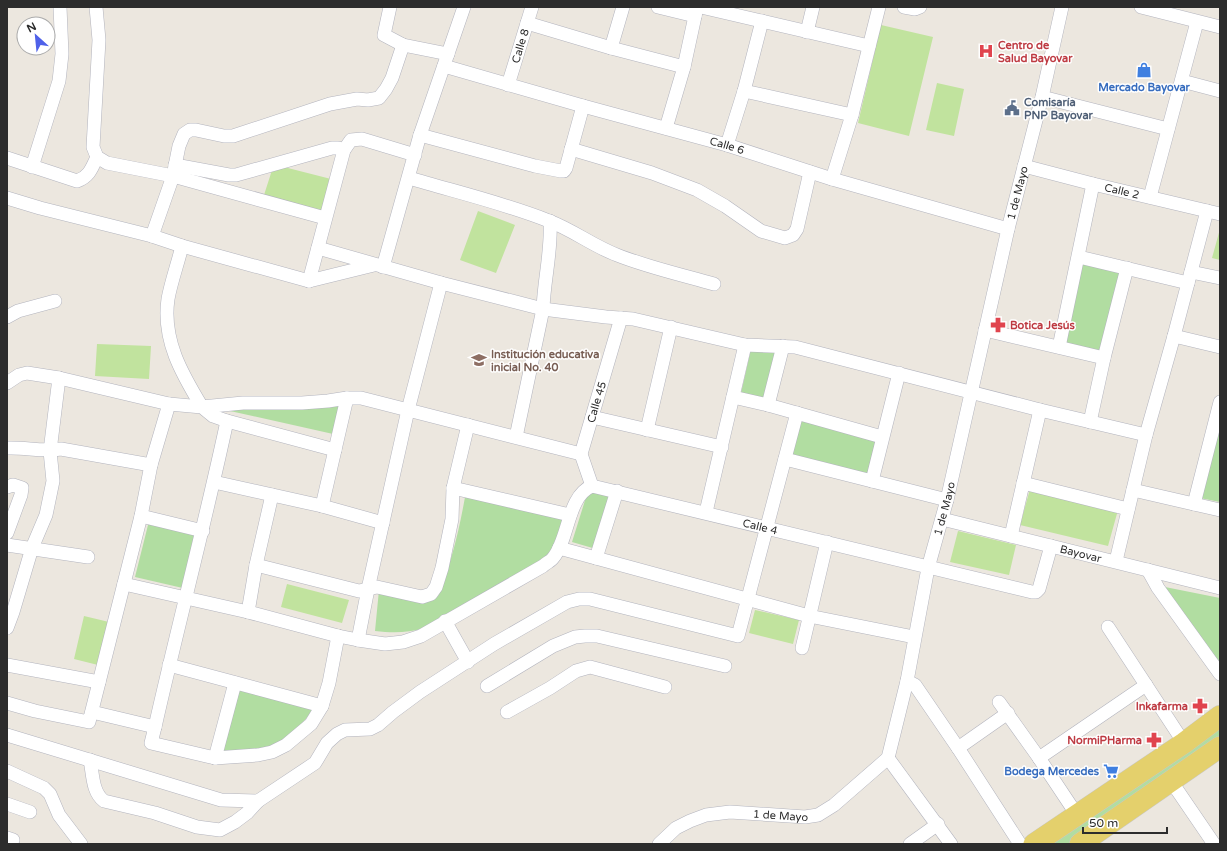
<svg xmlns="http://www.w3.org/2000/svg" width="1227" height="851" font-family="'Varela Round',sans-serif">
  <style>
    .green { fill: #b1dda1 }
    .pitch { fill: #c1e39e }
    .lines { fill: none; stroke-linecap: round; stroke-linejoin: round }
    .minor-casing { stroke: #b3b4be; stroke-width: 14 }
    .primary-casing { stroke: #c8c8c8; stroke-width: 22 }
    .minor { stroke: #fff; stroke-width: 13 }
    .primary { stroke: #e4d06c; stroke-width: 21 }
    .labels { text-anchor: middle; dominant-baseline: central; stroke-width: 3; stroke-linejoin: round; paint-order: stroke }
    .health-label { font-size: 11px; font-weight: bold; fill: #be3a42; stroke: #fff; text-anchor: start }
    .street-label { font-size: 11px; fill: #2c2c2c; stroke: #fff }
    .shop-label { font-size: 11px; font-weight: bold; fill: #366cbe; stroke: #fff }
    .service-label { font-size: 11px; font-weight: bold; fill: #4e5e75; stroke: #fff; text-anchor: start }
    .education-label { font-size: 11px; font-weight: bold; fill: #785e54; stroke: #fff; text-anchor: start }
  </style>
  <rect width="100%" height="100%" fill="#ece7df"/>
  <path class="green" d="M 1082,263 L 1122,272 L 1100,353 L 1064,344 Z
    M 751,349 L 777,352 L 766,402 L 741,393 Z
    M 352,398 L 342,436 L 221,409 Z
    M 1220,416 L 1220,502 L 1200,498 Z
    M 799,417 L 878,438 L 869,476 L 789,456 Z
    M 595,489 L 614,494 L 596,549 L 572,542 L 587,494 Z
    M 465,497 L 564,519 L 553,553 L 425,628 C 407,633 393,633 375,631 L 379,590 L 429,601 L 438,596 C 451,564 459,531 465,497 Z
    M 149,521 L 200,533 L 187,589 L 135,577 Z
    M 1165,587 L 1220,598 L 1220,664 Z
    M 235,686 L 317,706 L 297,729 L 279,744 L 223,756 Z
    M 1220,724 L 1220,739 L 1068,844 L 1049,844 Z"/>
  <path class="pitch" d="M 881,25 L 933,37 L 909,136 L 858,123 Z
    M 937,83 L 964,89 L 954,136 L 926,130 Z
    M 280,166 L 331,179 L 323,212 L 264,195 L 273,167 Z
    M 478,211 L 515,225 L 496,273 L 460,260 Z
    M 1220,229 L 1220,260 L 1212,258 Z
    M 97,344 L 151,346 L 149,379 L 95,376 Z
    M 1030,489 L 1118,510 L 1108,546 L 1020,525 Z
    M 958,531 L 1016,545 L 1009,575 L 950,562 Z
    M 287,584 L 349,600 L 342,623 L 281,607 Z
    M 755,610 L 799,620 L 793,644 L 749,633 Z
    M 84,616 L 109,622 L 98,665 L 74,659 Z"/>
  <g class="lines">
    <g class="minor-casing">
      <g id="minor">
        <path d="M 96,7 L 99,40 L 93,147 L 97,157 L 107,163 L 173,176 L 325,218"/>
        <path d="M 390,7 L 384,35 L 403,45 L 448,54"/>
        <path d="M 658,7 L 695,16"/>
        <path d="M 701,7 L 869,46"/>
        <path d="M 904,7 L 915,9 L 920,7"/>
        <path d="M 1141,7 L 1220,27"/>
        <path d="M 527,23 L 611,48 L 684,67"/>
        <path d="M 807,32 L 813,7"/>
        <path d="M 611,48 L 623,7"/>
        <path id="s1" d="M 444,66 L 583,106 L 727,145 L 832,179 L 1008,229"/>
        <path d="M 1182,81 L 1220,91"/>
        <path id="s2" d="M 508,85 L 532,7"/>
        <path d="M 744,91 L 852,115"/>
        <path d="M 1042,97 L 1168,129"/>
        <path d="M 666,128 L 684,67 L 697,7"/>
        <path d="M 420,135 L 535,166 L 561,171 L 564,171 L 566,168 L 583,106"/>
        <path d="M 727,145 L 744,91 L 762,21"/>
        <path d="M 571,149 L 652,173 L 697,190 L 725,206 L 761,231 L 785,238 L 793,235 L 797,229 L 810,172"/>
        <path d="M 7,158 L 77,181 C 89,177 92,168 97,157"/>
        <path d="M 175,165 L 229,175 L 236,175 L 332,148 L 338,148 L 344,150"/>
        <path id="s3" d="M 1024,166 L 1093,184 L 1220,214"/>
        <path d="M 32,167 L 59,81 L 62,54 L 60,7"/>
        <path d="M 409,178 C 456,192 504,203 549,221 C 573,230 593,246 617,255 C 647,267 682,275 714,284"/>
        <path d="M 832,179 L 852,115 L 879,7"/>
        <path d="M 1150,197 L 1197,22"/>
        <path d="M 7,198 L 40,208 L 152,236 L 182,246 L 309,281 L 374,265"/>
        <path d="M 152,236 L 173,176 L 179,146 L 184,134 L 190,130 L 196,130 L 224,136 L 233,136 L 330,104 L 357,99 L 368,100 L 379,98 L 386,89 L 392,78 L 403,45"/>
        <path d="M 182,246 C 178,263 171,282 168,299 C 162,340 182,374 202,407 L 243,403 L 302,403 L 328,401 L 347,398 L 361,398 L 581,454"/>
        <path d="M 318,248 L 441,283 L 543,309 L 606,317 L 633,319 L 745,345 L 795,347 L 1040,410 L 1146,435"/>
        <path d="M 1079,257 L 1188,283"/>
        <path d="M 383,267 L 420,135 L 464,7"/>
        <path d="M 1191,272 L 1220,278"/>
        <path d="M 309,281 L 344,150 L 351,140 L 362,139 L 415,155"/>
        <path d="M 7,317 L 18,311 L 55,301"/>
        <path d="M 985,330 L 1104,358"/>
        <path d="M 1174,336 L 1220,347"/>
        <path d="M 1059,347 L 1093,184"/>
        <path d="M 7,383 L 19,375 L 27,373 L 59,378 L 169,404 L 202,407 L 213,416 L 227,421 L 335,450"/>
        <path d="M 733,397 L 768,405 L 882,437"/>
        <path d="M 768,405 L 783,346"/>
        <path d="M 592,417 L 722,447"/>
        <path d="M 1090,422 L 1104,358 L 1127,268"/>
        <path d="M 647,430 L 671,327"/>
        <path d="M 516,437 L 543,309 C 544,279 552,250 550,221"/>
        <path d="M 7,448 C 26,447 41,452 61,449 L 151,465"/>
        <path d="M 785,459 L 947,500"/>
        <path d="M 872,481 L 899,373"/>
        <path d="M 214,482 L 322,506 L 383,523"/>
        <path d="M 1023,483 L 1128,509"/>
        <path id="s4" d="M 592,486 L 1032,592 L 1036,592 L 1039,589 L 1051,546"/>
        <path id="s5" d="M 592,486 L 581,454 L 621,318"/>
        <path d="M 7,487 L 13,485 L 22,488 L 21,495 L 7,533"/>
        <path d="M 453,488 L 570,515"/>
        <path d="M 1133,490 L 1220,510"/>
        <path d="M 1194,504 L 1220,402"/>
        <path d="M 322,506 L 347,398"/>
        <path d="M 706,512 L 745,345"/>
        <path d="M 141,516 L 203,531"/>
        <path id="s6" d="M 942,519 L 1220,588"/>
        <path d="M 1011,536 L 1040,410"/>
        <path d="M 7,545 L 88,557"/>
        <path d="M 559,548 L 809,616 L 914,637"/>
        <path d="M 596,558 L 617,491"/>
        <path d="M 1116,561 L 1146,435 L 1174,336 L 1207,211"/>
        <path d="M 256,565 L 359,591 L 377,587 L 422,597 L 431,594 L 436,587 L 442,568 L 452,519 L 453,488 L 468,425"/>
        <path d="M 1148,570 L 1158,588 L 1220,674"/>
        <path d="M 124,584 L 248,612 L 338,636 L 358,640 L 385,644 L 403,642 L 421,636 L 543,566 C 546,563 551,561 553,558 C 569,540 567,496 592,486"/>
        <path d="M 248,612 L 256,565 L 272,495"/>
        <path d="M 445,621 L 468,662"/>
        <path d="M 1108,627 L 1184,743"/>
        <path d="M 7,628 L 13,612 L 32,548 L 46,515 L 53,481 L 50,451 L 59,378"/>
        <path d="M 358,640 L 368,589 L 408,410 L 441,283"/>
        <path d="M 802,648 L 827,542"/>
        <path d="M 7,665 L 99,682"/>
        <path d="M 169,665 L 322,706"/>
        <path d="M 907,681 L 915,685 L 958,748 L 1020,844"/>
        <path d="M 487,686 L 553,646 L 575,637 L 585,636 L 597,636 L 725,666"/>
        <path d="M 999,702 L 1039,758 L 1077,815"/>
        <path d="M 7,703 L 35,711 L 89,722 L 141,516 L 151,465 L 169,404"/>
        <path d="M 92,712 L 155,727 L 151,743 L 215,758 L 258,755 L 272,752 L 286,745 L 311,724 L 322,706 L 329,683 L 338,636"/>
        <path d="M 507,712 L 550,688 L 576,671 L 590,667 L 665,687"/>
        <path d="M 155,727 C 178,625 205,524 227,421"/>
        <path d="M 7,735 L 221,800 L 258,801"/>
        <path d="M 958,748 L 1008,713"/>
        <path d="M 215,758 L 235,683"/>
        <path d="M 888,758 L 951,844"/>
        <path d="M 1039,758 L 1146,685"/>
        <path d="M 90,760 C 93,774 92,792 104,801 L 155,813 L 197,827 L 220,830 L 235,822 L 247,813 L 258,801 L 315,763 L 327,743 L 337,734 L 345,730 L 370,729 L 378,725 L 393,712 L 420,692 L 494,644 L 567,602 L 579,599 L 590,599 L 738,636 L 797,413"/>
        <path d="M 7,771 L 44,788 L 50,794 L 59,815 L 81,844"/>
        <path d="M 1171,781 L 1214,844"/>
        <path d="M 7,804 L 30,812"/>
        <path d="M 7,838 L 13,840"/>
        <path id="s7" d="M 659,844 L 676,828 L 690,821 L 706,815 L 730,812 L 805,817 L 818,815 L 834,805 L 888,758 L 907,681 L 928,568 L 947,500 L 1008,229 L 1042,97 L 1062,7"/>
        <path d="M 910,844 L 938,824"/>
      </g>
    </g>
    <g class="primary-casing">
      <path id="primary" d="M 1034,844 L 1184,743 L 1220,716
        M 1080,844 L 1220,747"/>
    </g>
    <use href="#minor" class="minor"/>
    <use href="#primary" class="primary"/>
  </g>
  <defs>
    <g id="hospital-bare" transform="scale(1.2)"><path d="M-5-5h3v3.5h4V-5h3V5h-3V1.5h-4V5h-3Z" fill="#e0444e" stroke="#fff" stroke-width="2.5" paint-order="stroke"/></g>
    <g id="shop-bare" transform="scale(1.2)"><path d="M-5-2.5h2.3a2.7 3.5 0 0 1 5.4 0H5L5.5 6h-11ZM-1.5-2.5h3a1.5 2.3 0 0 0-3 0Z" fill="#3f7fe0" stroke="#fff" stroke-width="2.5" paint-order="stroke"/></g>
    <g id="civic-bare" transform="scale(1.2)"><path d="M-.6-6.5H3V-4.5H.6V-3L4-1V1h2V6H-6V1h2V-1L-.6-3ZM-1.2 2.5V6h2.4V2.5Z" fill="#5c6f8a" stroke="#fff" stroke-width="2.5" paint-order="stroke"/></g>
    <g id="pharmacy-bare" transform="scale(1.2)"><path d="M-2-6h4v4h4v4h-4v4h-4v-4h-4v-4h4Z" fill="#e0444e" stroke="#fff" stroke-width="2.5" paint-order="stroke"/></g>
    <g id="school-bare" transform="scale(1.2)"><path d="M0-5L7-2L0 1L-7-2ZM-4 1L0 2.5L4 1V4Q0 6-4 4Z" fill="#8d6e63" stroke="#fff" stroke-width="2.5" paint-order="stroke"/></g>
    <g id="supermarket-bare" transform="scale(1.2)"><path d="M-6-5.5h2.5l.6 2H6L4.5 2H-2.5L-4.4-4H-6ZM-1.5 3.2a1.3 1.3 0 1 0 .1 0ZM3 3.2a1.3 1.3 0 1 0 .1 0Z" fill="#3f7fe0" stroke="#fff" stroke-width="2.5" paint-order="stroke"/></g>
  </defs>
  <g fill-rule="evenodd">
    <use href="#hospital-bare" x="986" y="51"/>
    <use href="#shop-bare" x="1144" y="70"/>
    <use href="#civic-bare" x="1012" y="108"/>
    <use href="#pharmacy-bare" x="998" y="325"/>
    <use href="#school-bare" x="479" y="360"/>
    <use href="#pharmacy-bare" x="1200" y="706"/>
    <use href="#pharmacy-bare" x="1154" y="740"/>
    <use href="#supermarket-bare" x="1111" y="771"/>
  </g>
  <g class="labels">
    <g class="health-label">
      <text x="998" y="45">Centro de<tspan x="998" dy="13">Salud Bayovar</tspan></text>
      <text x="1010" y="325">Botica Jesús</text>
      <text x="1188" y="706" text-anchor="end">Inkafarma</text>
      <text x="1142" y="740" text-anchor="end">NormiPHarma</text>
    </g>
    <g class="street-label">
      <text stroke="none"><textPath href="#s2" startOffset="41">Calle 8</textPath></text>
      <text stroke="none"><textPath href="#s1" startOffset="294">Calle 6</textPath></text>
      <text stroke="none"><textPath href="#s3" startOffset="101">Calle 2</textPath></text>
      <text stroke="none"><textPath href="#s7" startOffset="839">1 de Mayo</textPath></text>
      <text stroke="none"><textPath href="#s5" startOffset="88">Calle 45</textPath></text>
      <text stroke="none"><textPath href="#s7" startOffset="515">1 de Mayo</textPath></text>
      <text stroke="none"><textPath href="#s4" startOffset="173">Calle 4</textPath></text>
      <text stroke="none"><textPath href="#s6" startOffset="143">Bayovar</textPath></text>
      <text stroke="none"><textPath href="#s7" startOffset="131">1 de Mayo</textPath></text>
    </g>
    <g class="shop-label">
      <text x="1144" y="87">Mercado Bayovar</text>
      <text x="1099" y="771" text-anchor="end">Bodega Mercedes</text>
    </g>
    <g class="service-label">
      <text x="1024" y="102">Comisaría<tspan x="1024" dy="13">PNP Bayovar</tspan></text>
    </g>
    <g class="education-label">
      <text x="491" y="354">Institución educativa<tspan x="491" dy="13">inicial No. 40</tspan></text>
    </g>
  </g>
  <rect width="1227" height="851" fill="none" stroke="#2c2c2c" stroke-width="16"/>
  <g transform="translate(36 36) rotate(333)"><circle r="19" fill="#ffffff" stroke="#ababab"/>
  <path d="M0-3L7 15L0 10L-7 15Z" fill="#4f61e9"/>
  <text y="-6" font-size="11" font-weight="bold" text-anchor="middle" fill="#2c2c2c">N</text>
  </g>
  <path d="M1083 827v6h84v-6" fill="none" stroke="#2c2c2c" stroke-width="2"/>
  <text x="1089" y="827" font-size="12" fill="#2c2c2c" stroke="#ffffff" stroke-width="3" paint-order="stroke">50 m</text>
</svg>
